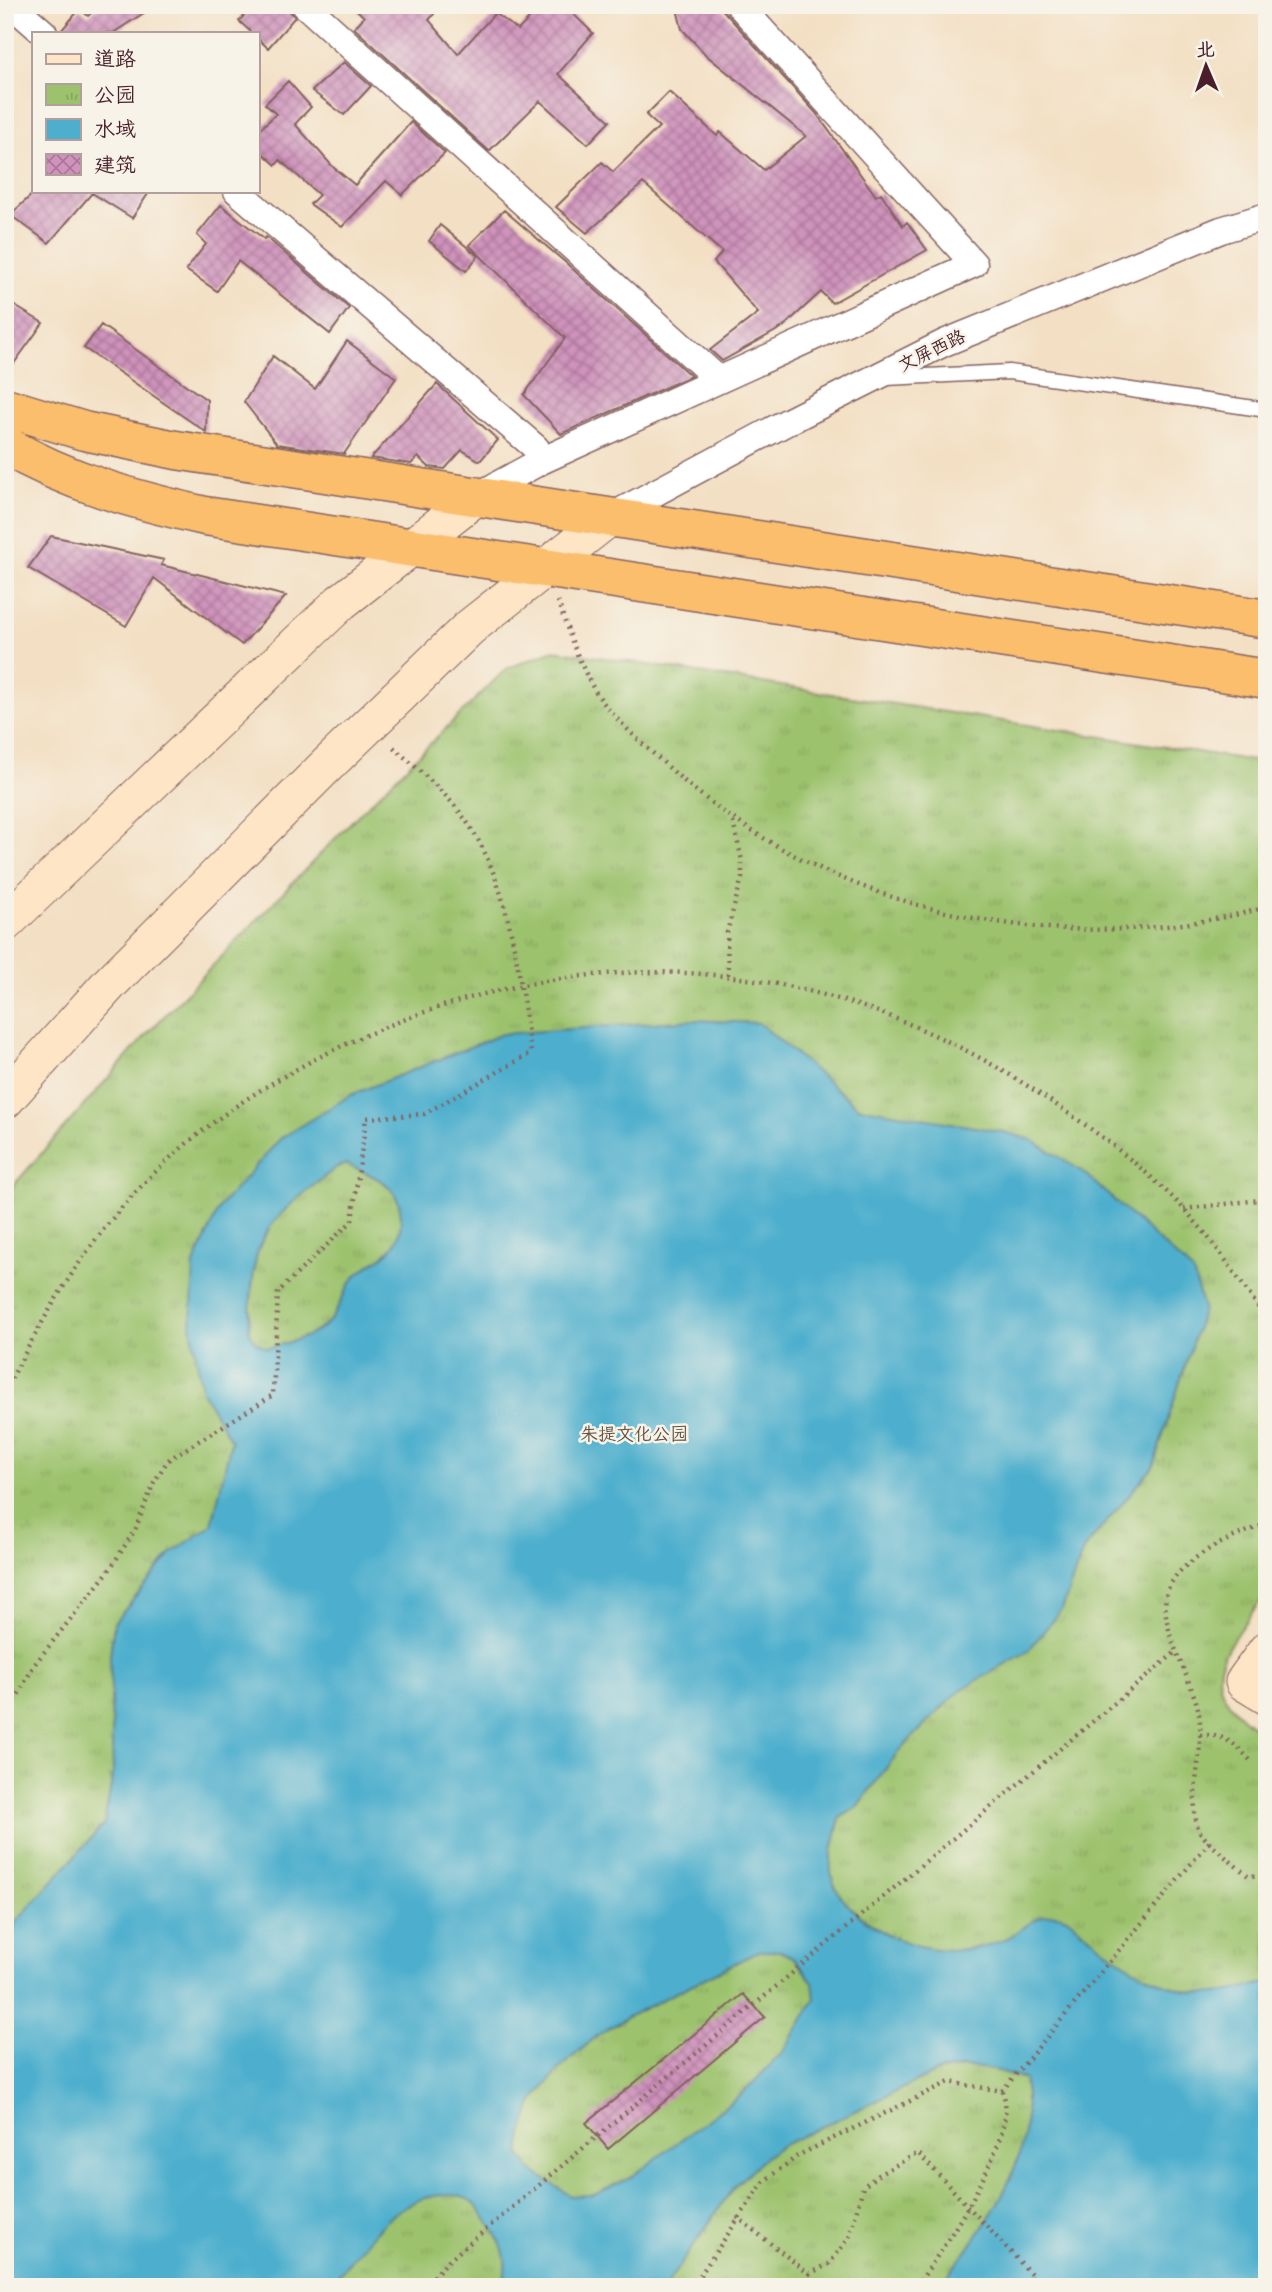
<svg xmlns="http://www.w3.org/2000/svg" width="1272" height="2292" font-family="Pangolin,'LXGW WenKai TC',sans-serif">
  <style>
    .park { fill: url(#park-tufts); stroke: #73704c; stroke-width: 2 }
    .water { fill: #4eafcd; stroke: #4c677c; stroke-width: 2; fill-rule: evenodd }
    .building { fill: url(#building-cross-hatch) }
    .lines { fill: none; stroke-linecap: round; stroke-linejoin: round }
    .lane-casing { stroke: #856260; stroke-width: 17 }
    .street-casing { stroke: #856260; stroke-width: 29 }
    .secondary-casing { stroke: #856260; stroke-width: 39 }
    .highway-casing { stroke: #856260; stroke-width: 41 }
    .path { stroke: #856260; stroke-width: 4.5; stroke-dasharray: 2 5; stroke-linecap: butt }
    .lane { stroke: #fff; stroke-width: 14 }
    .street { stroke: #fff; stroke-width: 26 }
    .secondary { stroke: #fde5c5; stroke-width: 37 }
    .highway { stroke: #fabe6d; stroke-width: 38 }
    .labels { text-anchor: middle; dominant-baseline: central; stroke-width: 5; stroke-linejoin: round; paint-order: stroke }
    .street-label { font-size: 18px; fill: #4a1f2b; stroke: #f7f3e8 }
    .park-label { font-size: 18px; fill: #63503f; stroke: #f7f3e8 }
  </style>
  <defs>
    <pattern id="park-tufts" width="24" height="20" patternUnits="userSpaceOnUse" patternTransform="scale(1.75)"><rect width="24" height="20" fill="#9cc26d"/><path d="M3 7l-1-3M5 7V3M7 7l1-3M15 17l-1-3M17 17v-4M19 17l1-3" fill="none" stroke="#88a65f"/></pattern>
    <pattern id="building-cross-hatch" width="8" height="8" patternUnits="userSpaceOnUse" patternTransform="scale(1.75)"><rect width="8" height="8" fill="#cf93bc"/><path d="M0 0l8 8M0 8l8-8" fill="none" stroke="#a79"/></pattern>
  </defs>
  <rect width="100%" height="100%" fill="#f7f3e8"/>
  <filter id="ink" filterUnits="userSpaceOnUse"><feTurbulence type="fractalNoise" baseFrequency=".0143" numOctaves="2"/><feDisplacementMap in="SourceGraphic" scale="14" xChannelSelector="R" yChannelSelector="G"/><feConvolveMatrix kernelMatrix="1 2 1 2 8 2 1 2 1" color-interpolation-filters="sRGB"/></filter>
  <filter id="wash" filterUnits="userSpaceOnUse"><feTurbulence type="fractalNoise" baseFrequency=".00686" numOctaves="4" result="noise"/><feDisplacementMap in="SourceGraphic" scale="28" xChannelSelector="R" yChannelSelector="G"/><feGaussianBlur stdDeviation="1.57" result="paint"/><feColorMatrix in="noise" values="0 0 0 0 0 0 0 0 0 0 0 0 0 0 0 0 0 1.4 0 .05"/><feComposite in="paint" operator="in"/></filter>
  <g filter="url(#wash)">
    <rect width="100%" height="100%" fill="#f3dfc3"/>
    <path class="park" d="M 554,650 L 1267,763 L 1267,1592 C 1223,1654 1186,1683 1267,1736 L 1267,2287 L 5,2287 L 5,1195 L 148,1033 L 354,819 L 506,669 Z"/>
    <path class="water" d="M 693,1020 L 759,1023 L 858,1107 L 1004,1132 L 1032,1140 L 1083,1172 L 1193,1272 L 1203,1309 L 1153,1467 L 1083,1550 L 1063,1607 L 1028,1651 L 959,1691 L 900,1750 L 856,1808 L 840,1818 C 828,1864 821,1884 861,1917 C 901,1949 953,1959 1001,1941 C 1026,1932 1038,1905 1067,1918 C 1109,1952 1147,1987 1202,1993 C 1222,1995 1247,1987 1267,1983 L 1267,2287 L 939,2287 C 986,2224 1038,2163 1024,2079 C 993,2068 969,2063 937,2072 L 779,2147 L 761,2160 L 733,2188 L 665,2287 L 502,2287 C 510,2263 504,2242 488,2222 C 483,2216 478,2206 471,2201 C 464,2196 454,2195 445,2195 C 389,2196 363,2252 327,2287 L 5,2287 L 5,1999 L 15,1923 L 104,1824 L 113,1774 L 110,1656 L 114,1623 L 172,1553 L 212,1525 L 231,1441 L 202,1391 L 191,1325 L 194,1264 L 220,1206 L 281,1138 L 351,1095 L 502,1034 ZM 346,1164 C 359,1170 379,1177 389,1187 C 405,1203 405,1235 389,1251 C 379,1261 365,1266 355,1277 C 344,1289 341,1306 331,1319 C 316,1337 289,1342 268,1348 L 255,1342 L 249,1330 C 251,1305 251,1278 257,1254 C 267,1216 309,1190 337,1167 ZM 759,1951 L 780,1951 L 795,1958 L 813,1983 L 815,1999 L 783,2052 L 743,2093 L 630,2178 L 594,2195 L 571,2196 L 530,2169 L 520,2154 L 524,2128 L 532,2103 L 560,2068 L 597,2036 L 627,2017 Z"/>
    <g id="blocks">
      <path class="building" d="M 100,5 L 156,5 L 113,33 L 59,33 L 80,9 L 88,16 Z
        M 254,5 L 285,5 L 295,17 L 268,48 L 257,38 L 257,33 L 252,33 L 239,21 Z
        M 352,5 L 421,5 L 434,14 L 429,20 L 458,54 L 495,13 L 518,30 L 543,5 L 564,5 L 593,33 L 558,74 L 610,121 L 588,144 L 540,101 L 489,151 L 354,28 L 364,17 Z
        M 676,5 L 718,5 L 816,113 L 876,196 L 881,193 L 903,226 L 907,222 L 927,250 L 832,303 L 821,292 L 783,327 L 722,361 L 710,350 L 758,313 L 714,262 L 722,252 L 643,183 L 587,233 L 556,207 L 602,162 L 613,172 L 659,127 L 646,115 L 669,92 L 717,136 L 720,132 L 764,170 L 806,136 L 706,55 L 682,29 Z
        M 344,62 L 371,86 L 344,115 L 312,91 Z
        M 288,81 L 311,107 L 295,124 L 333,167 L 355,185 L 411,122 L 445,153 L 402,195 L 386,181 L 342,227 L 310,204 L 319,195 L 280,160 L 276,165 L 257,148 L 257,132 L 276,114 L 265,104 Z
        M 36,191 L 150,191 L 132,218 L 92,193 L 49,243 L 10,215 Z
        M 221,205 L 264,239 L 266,237 L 349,308 L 330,334 L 238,261 L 217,291 L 186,270 L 206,244 L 197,235 Z
        M 504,210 L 566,263 L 691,376 L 561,434 L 524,395 L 565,338 L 469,245 Z
        M 440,225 L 478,256 L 466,271 L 429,241 Z
        M 5,300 L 43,323 L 5,376 Z
        M 101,325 L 207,400 L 206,432 L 84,348 Z
        M 347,341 L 396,378 L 344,454 L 277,444 L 244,402 L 273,356 L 315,389 Z
        M 437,384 L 498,440 L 480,461 L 462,450 L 445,469 L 429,467 L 418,457 L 411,464 L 371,458 Z
        M 51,536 L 164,560 L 161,565 L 286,596 L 242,645 L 154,578 L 126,626 L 28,568 Z
        M 743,1994 L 765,2017 L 608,2149 L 586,2123 Z"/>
    </g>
  </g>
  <g filter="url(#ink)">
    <use href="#blocks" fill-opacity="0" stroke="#856260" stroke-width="2"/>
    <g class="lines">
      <g class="lane-casing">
        <path id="lane" d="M 886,378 L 1009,372 L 1267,410"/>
      </g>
      <g class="street-casing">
        <path id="street" d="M 12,5 L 44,33
          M 305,5 L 719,380
          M 237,191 L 536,448 L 541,461
          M 477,496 L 541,461 L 974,264 L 739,5
          M 610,517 L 789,421 L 944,343 L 1221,230 L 1267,216"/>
      </g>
      <g class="secondary-casing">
        <path id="secondary" d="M 5,923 L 341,602 L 477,496
          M 5,1100 L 110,983 L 323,769 L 469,628 L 610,517
          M 1267,1650 L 1244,1682 L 1267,1696"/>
      </g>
      <g class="highway-casing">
        <path id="highway" d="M 5,407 L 84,431 L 176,450 L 1267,619
          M 5,445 C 68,482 135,500 205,516 L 1267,679"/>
      </g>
      <path class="path" d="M 558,601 C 568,631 578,661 594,689 C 612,719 650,750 675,773 C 834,914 1062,963 1267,907
        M 728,975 L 727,932 L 742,878 L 742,860 L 732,818
        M 1184,1209 L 1267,1199
        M 5,1391 C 42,1320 78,1255 132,1196 C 200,1121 290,1066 383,1028 C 610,934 839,960 1043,1096 C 1093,1129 1142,1165 1183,1208 C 1214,1241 1241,1282 1267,1320
        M 1267,1524 C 1236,1535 1184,1555 1169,1587 C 1154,1619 1189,1674 1197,1705 C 1208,1744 1187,1794 1198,1828 C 1202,1840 1237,1866 1248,1876 L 1267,1875
        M 5,1719 L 34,1665 L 108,1572 L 135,1530 L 154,1482 L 168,1460 L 273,1395 L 278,1292 L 352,1221 L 366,1118 L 424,1114 L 531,1053 C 520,981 511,887 469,825 C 449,794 417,769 390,744
        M 1200,1735 C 1224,1734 1234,1743 1250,1760
        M 1002,2091 L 1210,1841
        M 737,2217 L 809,2274 L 799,2287
        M 809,2274 L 829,2264 L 849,2238 L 863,2187 L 878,2175 L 918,2153 L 1034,2277 L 1023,2287
        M 424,2287 L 447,2262 L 1177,1651
        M 692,2287 L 764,2181 L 799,2155 L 949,2082 L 1002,2091 C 1023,2133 942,2250 916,2287"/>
      <use href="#lane" class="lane"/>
      <use href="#street" class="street"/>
      <use href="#secondary" class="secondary"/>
      <use href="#highway" class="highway"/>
    </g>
  </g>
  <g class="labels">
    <g class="street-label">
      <text transform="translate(932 351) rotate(-26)">文屏西路</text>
    </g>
    <g class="park-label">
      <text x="634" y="1434">朱提文化公园</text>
    </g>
  </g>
  <rect width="1272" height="2292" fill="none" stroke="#f7f3e8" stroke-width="28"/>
  <rect x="32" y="32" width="228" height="161" fill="#f7f3e8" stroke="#b29e9c" stroke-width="2"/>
  <rect x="46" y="54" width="35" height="10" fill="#fde5c5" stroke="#b29e9c" stroke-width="2"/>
  <text x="94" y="66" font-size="21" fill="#4a1f2b">道路</text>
  <rect x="46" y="84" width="35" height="21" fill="url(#park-tufts)" stroke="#b29e9c" stroke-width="2"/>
  <text x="94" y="102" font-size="21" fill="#4a1f2b">公园</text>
  <rect x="46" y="119" width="35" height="21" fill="#4eafcd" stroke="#b29e9c" stroke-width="2"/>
  <text x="94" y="136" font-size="21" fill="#4a1f2b">水域</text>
  <rect x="46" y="154" width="35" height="21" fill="url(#building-cross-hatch)" stroke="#b29e9c" stroke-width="2"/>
  <text x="94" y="172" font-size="21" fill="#4a1f2b">建筑</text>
  <g transform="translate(1206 66) rotate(358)" stroke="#f7f3e8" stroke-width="5" paint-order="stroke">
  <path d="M0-5L12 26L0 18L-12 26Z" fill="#4a1f2b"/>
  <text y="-10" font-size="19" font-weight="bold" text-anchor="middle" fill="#4a1f2b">北</text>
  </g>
</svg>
